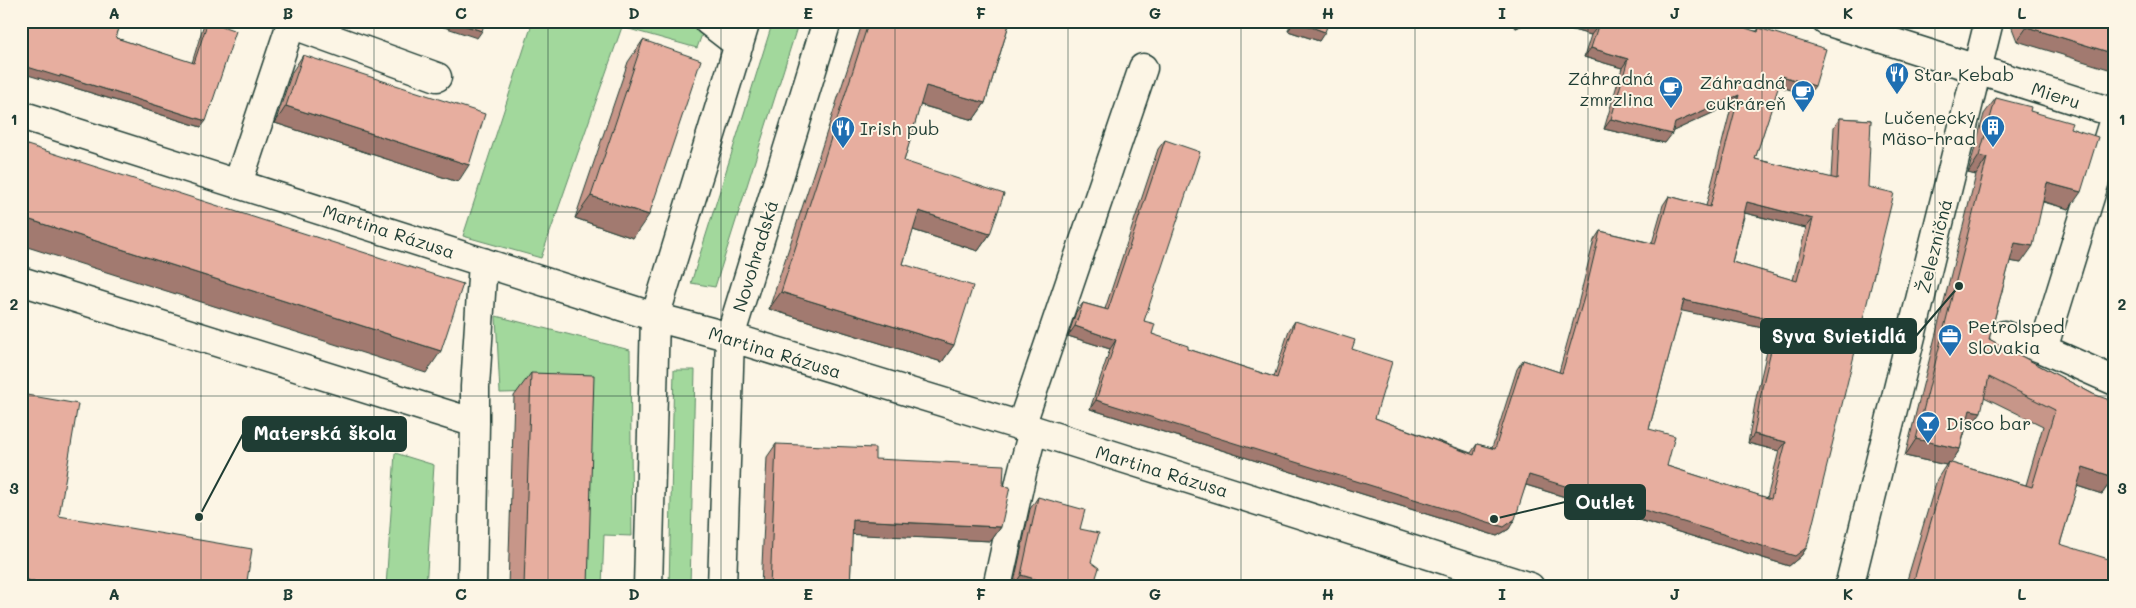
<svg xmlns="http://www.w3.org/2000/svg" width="2136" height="608" font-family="Mali,sans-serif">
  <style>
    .grass { fill: #a2d89c; stroke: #608a68 }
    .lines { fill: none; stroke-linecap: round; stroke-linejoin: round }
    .minor-casing { stroke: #1f3d34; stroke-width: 31 }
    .minor { stroke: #fcf5e5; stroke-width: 28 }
    .wall { fill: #c79689; stroke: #1f3d34; fill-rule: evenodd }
    .shaded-wall { fill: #a27a6f; stroke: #1f3d34 }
    .building { fill: #e7ae9f; stroke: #1f3d34; fill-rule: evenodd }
    .grid { fill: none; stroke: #1f3d34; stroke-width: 1; stroke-opacity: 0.55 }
    .labels { text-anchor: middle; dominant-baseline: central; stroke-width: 4; stroke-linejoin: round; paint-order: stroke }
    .poi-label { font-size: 18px; fill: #1f3d34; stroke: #fcf5e5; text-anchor: start }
    .street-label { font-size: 18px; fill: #1f3d34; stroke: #fcf5e5 }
    .leader { fill: none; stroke: #1f3d34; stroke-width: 2 }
    .callout-dot { fill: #1f3d34; stroke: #fcf5e5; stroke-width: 2 }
    .callout { fill: #1f3d34; stroke: #1f3d34; stroke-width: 2 }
    .callout-label { font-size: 19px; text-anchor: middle; font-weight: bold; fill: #fff }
    .neatline { fill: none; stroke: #1f3d34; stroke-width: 2 }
    .grid-label { font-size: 16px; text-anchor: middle; font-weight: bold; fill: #1f3d34 }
  </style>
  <rect width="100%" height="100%" fill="#fcf5e5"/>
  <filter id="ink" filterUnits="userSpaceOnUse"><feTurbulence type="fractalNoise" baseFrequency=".02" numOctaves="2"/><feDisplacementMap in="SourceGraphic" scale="10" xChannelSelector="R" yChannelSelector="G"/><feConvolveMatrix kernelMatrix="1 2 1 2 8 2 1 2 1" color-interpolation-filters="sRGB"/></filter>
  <g filter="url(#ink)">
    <path class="grass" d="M 533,21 L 707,21 L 697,48 L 622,27 L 541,258 L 463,236 Z
      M 773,21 L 799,21 L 715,287 L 691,283 Z
      M 496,316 L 630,350 L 632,536 L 604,535 L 602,587 L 580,587 L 588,391 L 500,393 Z
      M 674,370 L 695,370 L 690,587 L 669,587 Z
      M 395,453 L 434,465 L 426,587 L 386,587 Z"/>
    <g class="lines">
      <g class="minor-casing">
        <path id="minor" d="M 708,21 L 739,45
          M 1826,21 L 2115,113
          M 21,115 L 655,317 L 730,337 L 1021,426 L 1530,587
          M 238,183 L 291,24 L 437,77
          M 21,281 L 475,423 L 475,387 L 483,262
          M 2004,335 L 2043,349 L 2115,381
          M 2043,349 L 2115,116
          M 1021,426 L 1143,68
          M 472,587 L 475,423
          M 648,587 L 655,317 L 746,21
          M 722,587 L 730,337 L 827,21
          M 997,587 L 1022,473 L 1033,430
          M 1849,587 L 1989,21"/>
      </g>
      <use href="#minor" class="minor"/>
    </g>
    <path class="wall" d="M 47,21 L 121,21 L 116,38 L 192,63 L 203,27 L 208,21 L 201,127 L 56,82 L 55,83 Z
      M 863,21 L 1010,21 L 985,103 L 973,120 L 920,105 L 904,161 L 990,234 L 978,251 L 913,230 L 903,264 L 954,345 L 942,362 L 769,309 Z
      M 1291,21 L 1329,21 L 1319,41 L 1288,31 Z
      M 1508,21 L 1532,21 L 1516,28 Z
      M 1541,21 L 1757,31 L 1759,28 L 1808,95 L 1778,86 L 1755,159 L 1831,178 L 1834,127 L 1840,118 L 1871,120 L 1807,547 L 1801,556 L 1789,566 L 1526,485 L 1509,529 L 1497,536 L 1090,409 L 1110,349 L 1068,336 L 1076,312 L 1083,303 L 1105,309 L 1158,149 L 1165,140 L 1144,321 L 1152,334 L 1188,349 L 1274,377 L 1289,330 L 1295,321 L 1352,349 L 1375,418 L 1471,453 L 1477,444 L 1492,448 L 1517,369 L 1523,360 L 1559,372 L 1578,304 L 1594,240 L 1600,231 L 1652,243 L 1663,205 L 1669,196 L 1706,206 L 1732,104 L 1673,131 L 1665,143 L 1604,129 L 1622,68 L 1584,57 L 1591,35 ZM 1745,213 L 1806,228 L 1793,280 L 1732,262 ZM 1681,310 L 1772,330 L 1756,398 L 1748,443 L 1779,451 L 1767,498 L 1667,466 L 1649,429 Z
      M 2013,21 L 2115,21 L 2017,41 L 2012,28 Z
      M 643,40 L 633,238 L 575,218 L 628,62 Z
      M 303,55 L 458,182 L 275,123 L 292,72 Z
      M 1996,98 L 2030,111 L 2070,128 L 2069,209 L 2043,202 L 2021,263 L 2010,261 L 1989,339 L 2093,394 L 2114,477 L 2102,494 L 2077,486 L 2060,544 L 2115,587 L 1905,587 L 1937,479 L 1946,465 L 1905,456 L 1976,175 L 1968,173 L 1984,114 ZM 1984,397 L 2043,426 L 2026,485 L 1951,463 L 1960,449 L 1966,428 L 1969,429 Z
      M 531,373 L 588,587 L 508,587 L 514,396 Z
      M 776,444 L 1001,527 L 991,541 L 852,534 L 850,587 L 761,587 L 767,457 Z
      M 1038,497 L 1080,529 L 1091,562 L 1093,587 L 1013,587 L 1030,509 Z"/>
    <path class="shaded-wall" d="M 426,21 L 451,21 L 482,31 L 477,38 Z
      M 1295,21 L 1325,32 L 1319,41 L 1288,31 Z
      M 1521,21 L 1532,21 L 1516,28 Z
      M 1541,21 L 1582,21 L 1598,26 L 1591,35 Z
      M 2027,27 L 2115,54 L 2115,71 L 2017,41 Z
      M 1591,48 L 1628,59 L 1622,68 L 1584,57 Z
      M 21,65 L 60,75 L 206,121 L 201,127 L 56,82 L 55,83 L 21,73 Z
      M 1782,76 L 1815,86 L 1808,95 L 1775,85 Z
      M 926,86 L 985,103 L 973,120 L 914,103 Z
      M 1739,95 L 1732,104 L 1669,133 L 1675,123 Z
      M 286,106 L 469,165 L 458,182 L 275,123 Z
      M 1611,119 L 1672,134 L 1665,143 L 1604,129 Z
      M 1979,156 L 1987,158 L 1976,175 L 1968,173 Z
      M 2047,183 L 2081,192 L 2069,209 L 2035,199 Z
      M 591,196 L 649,215 L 633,238 L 575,218 Z
      M 1747,202 L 1813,219 L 1806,228 L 1741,212 Z
      M 919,211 L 990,234 L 978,251 L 907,228 Z
      M 21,217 L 441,351 L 426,373 L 21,245 Z
      M 2015,243 L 2033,246 L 2021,263 L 2003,260 Z
      M 781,292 L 954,345 L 942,362 L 769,309 Z
      M 1684,300 L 1778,321 L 1772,330 L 1678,310 Z
      M 1075,326 L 1116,340 L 1110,349 L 1068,336 Z
      M 1096,400 L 1515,519 L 1509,529 L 1497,536 L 1090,409 Z
      M 1970,410 L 1981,412 L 1969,429 L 1958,427 Z
      M 1754,434 L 1786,442 L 1779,451 L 1748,443 Z
      M 1916,439 L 1960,449 L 1949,466 L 1948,462 L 1946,465 L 1905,456 Z
      M 2083,467 L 2114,477 L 2102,494 L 2071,484 Z
      M 1529,475 L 1807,547 L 1801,556 L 1789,566 L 1523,484 Z
      M 853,520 L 1001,527 L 991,541 L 843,534 Z
      M 1021,575 L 1063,587 L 1013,587 Z
      M 21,579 L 67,587 L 21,586 Z"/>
    <path class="building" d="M 21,21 L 43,21 L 49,23 L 50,21 L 121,21 L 116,38 L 194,63 L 208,21 L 236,31 L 206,121 L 60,75 L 60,77 L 21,65 Z
      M 451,21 L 485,21 L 482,31 Z
      M 869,21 L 1010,21 L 985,103 L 926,86 L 904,161 L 1004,194 L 990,234 L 919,211 L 903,264 L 973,286 L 954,345 L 781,292 Z
      M 1295,21 L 1329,21 L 1325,32 Z
      M 1582,21 L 1724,21 L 1758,32 L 1759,28 L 1826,49 L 1815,86 L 1782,76 L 1755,159 L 1837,179 L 1840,118 L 1871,120 L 1868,187 L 1894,193 L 1807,547 L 1795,556 L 1529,475 L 1515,519 L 1504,527 L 1096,400 L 1116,340 L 1075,326 L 1083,303 L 1108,310 L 1165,140 L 1200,152 L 1144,321 L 1155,324 L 1152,334 L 1188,346 L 1188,349 L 1277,378 L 1295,321 L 1355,340 L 1352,349 L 1392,362 L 1375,418 L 1474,455 L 1477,444 L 1495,449 L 1523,360 L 1562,373 L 1585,294 L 1600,231 L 1655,244 L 1669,196 L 1710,207 L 1739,95 L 1675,123 L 1672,134 L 1611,119 L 1628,59 L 1591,48 L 1598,26 ZM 1747,202 L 1813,219 L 1797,281 L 1732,262 ZM 1684,300 L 1778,321 L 1762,388 L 1754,434 L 1786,442 L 1771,499 L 1667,466 L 1675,436 L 1649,429 Z
      M 2024,21 L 2115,21 L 2115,54 L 2027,27 Z
      M 643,40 L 701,60 L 649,215 L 591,196 Z
      M 303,55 L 485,114 L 469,165 L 286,106 Z
      M 1996,98 L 2031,107 L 2030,111 L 2072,123 L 2070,128 L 2098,137 L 2081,192 L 2047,183 L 2033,246 L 2015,243 L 1989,339 L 2093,394 L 2115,402 L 2115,474 L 2114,477 L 2083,467 L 2060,544 L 2115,561 L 2115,587 L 1912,587 L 1948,462 L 2032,487 L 2055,410 L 1989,377 L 1981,412 L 1970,410 L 1960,449 L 1916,439 L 1987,158 L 1979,156 Z
      M 21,143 L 463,284 L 441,351 L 21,217 Z
      M 531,373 L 594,375 L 588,587 L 524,587 Z
      M 21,394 L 78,404 L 59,516 L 252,549 L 246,587 L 67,587 L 21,579 Z
      M 776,444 L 875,448 L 875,459 L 1004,465 L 1003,486 L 1010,487 L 1001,527 L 853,520 L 850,587 L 770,587 Z
      M 1038,497 L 1085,510 L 1080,529 L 1099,533 L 1091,562 L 1099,568 L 1093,587 L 1063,587 L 1021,575 Z"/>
  </g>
  <path class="grid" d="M 201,21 L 201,587M 374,21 L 374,587M 548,21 L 548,587M 721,21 L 721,587M 895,21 L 895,587M 1068,21 L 1068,587M 1241,21 L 1241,587M 1415,21 L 1415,587M 1588,21 L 1588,587M 1762,21 L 1762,587M 1935,21 L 1935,587M 21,212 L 2115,212M 21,396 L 2115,396"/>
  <defs>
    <g id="restaurant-pin" transform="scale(1.25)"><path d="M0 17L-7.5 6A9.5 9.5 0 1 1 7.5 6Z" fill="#1f6fb2" stroke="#fcf5e5"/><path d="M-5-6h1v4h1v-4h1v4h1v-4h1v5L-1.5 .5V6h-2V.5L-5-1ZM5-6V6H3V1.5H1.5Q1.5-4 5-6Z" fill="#fff"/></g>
    <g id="cafe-pin" transform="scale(1.25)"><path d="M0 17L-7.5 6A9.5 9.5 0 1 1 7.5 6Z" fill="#1f6fb2" stroke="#fcf5e5"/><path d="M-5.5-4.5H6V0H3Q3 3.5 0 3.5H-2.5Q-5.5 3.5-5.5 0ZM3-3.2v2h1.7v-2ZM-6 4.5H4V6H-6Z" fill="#fff"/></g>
    <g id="building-pin" transform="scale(1.25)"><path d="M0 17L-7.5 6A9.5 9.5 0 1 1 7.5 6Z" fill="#1f6fb2" stroke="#fcf5e5"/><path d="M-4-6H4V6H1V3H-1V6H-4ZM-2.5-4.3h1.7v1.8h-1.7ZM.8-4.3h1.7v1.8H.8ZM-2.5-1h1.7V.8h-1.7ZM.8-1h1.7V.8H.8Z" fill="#fff"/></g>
    <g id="office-pin" transform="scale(1.25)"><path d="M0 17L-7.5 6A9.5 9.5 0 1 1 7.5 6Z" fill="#1f6fb2" stroke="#fcf5e5"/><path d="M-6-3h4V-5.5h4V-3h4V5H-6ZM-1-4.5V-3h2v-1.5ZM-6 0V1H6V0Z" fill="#fff"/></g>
    <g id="bar-pin" transform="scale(1.25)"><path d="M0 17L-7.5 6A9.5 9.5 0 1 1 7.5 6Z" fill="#1f6fb2" stroke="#fcf5e5"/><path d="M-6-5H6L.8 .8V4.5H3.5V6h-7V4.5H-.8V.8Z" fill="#fff"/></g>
  </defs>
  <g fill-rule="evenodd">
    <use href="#restaurant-pin" x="1897" y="74"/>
    <use href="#cafe-pin" x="1671" y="88"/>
    <use href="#cafe-pin" x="1803" y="92"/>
    <use href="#building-pin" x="1993" y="127"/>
    <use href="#restaurant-pin" x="843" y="128"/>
    <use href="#office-pin" x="1950" y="336"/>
    <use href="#bar-pin" x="1928" y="423"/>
  </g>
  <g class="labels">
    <g class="poi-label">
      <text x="1914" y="74">Star Kebab</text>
      <text x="1654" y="78" text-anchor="end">Záhradná<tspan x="1654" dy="21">zmrzlina</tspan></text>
      <text x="1786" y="82" text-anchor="end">Záhradná<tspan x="1786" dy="21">cukráreň</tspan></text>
      <text x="1976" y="117" text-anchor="end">Lučenecký<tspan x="1976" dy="21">Mäso-hrad</tspan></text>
      <text x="860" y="128">Irish pub</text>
      <text x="1968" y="326">Petrolsped<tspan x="1968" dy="21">Slovakia</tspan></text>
      <text x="1946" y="423">Disco bar</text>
    </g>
    <g class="street-label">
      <text transform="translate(2056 95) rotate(18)">Mieru</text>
      <text transform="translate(389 231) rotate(18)">Martina Rázusa</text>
      <text transform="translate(1934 246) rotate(-76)">Železničná</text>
      <text transform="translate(755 256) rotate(-73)">Novohradská</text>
      <text transform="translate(775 352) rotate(17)">Martina Rázusa</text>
      <text transform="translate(1162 471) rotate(17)">Martina Rázusa</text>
    </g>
  </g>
  <path class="leader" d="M1959 286L1916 336M199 517L243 434M1494 519L1565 502"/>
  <g class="callout-dot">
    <circle cx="1959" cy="286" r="5"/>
    <circle cx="199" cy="517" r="5"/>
    <circle cx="1494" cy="519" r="5"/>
  </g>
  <g class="callout">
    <rect x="1761" y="319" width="155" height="34" rx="5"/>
    <rect x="243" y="417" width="163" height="34" rx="5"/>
    <rect x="1565" y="485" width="80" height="34" rx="5"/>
  </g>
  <g class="callout-label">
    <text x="1839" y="343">Syva Svietidlá</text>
    <text x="325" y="440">Materská škola</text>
    <text x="1605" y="509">Outlet</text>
  </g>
  <rect width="2136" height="608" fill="none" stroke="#fcf5e5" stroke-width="55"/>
  <rect x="28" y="28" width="2080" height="552" class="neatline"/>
  <g class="grid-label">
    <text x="114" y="19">A</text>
    <text x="288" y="19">B</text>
    <text x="461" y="19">C</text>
    <text x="634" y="19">D</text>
    <text x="808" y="19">E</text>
    <text x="981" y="19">F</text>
    <text x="1155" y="19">G</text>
    <text x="1328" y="19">H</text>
    <text x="1502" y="19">I</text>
    <text x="1675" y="19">J</text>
    <text x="1848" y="19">K</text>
    <text x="2022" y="19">L</text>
    <text x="14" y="125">1</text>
    <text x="2122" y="125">1</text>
    <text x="14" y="310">2</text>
    <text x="2122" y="310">2</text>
    <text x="14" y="494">3</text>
    <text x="2122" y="494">3</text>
    <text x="114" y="600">A</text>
    <text x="288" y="600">B</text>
    <text x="461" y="600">C</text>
    <text x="634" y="600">D</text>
    <text x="808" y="600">E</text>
    <text x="981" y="600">F</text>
    <text x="1155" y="600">G</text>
    <text x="1328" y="600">H</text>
    <text x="1502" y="600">I</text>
    <text x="1675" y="600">J</text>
    <text x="1848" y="600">K</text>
    <text x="2022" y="600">L</text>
  </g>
</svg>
